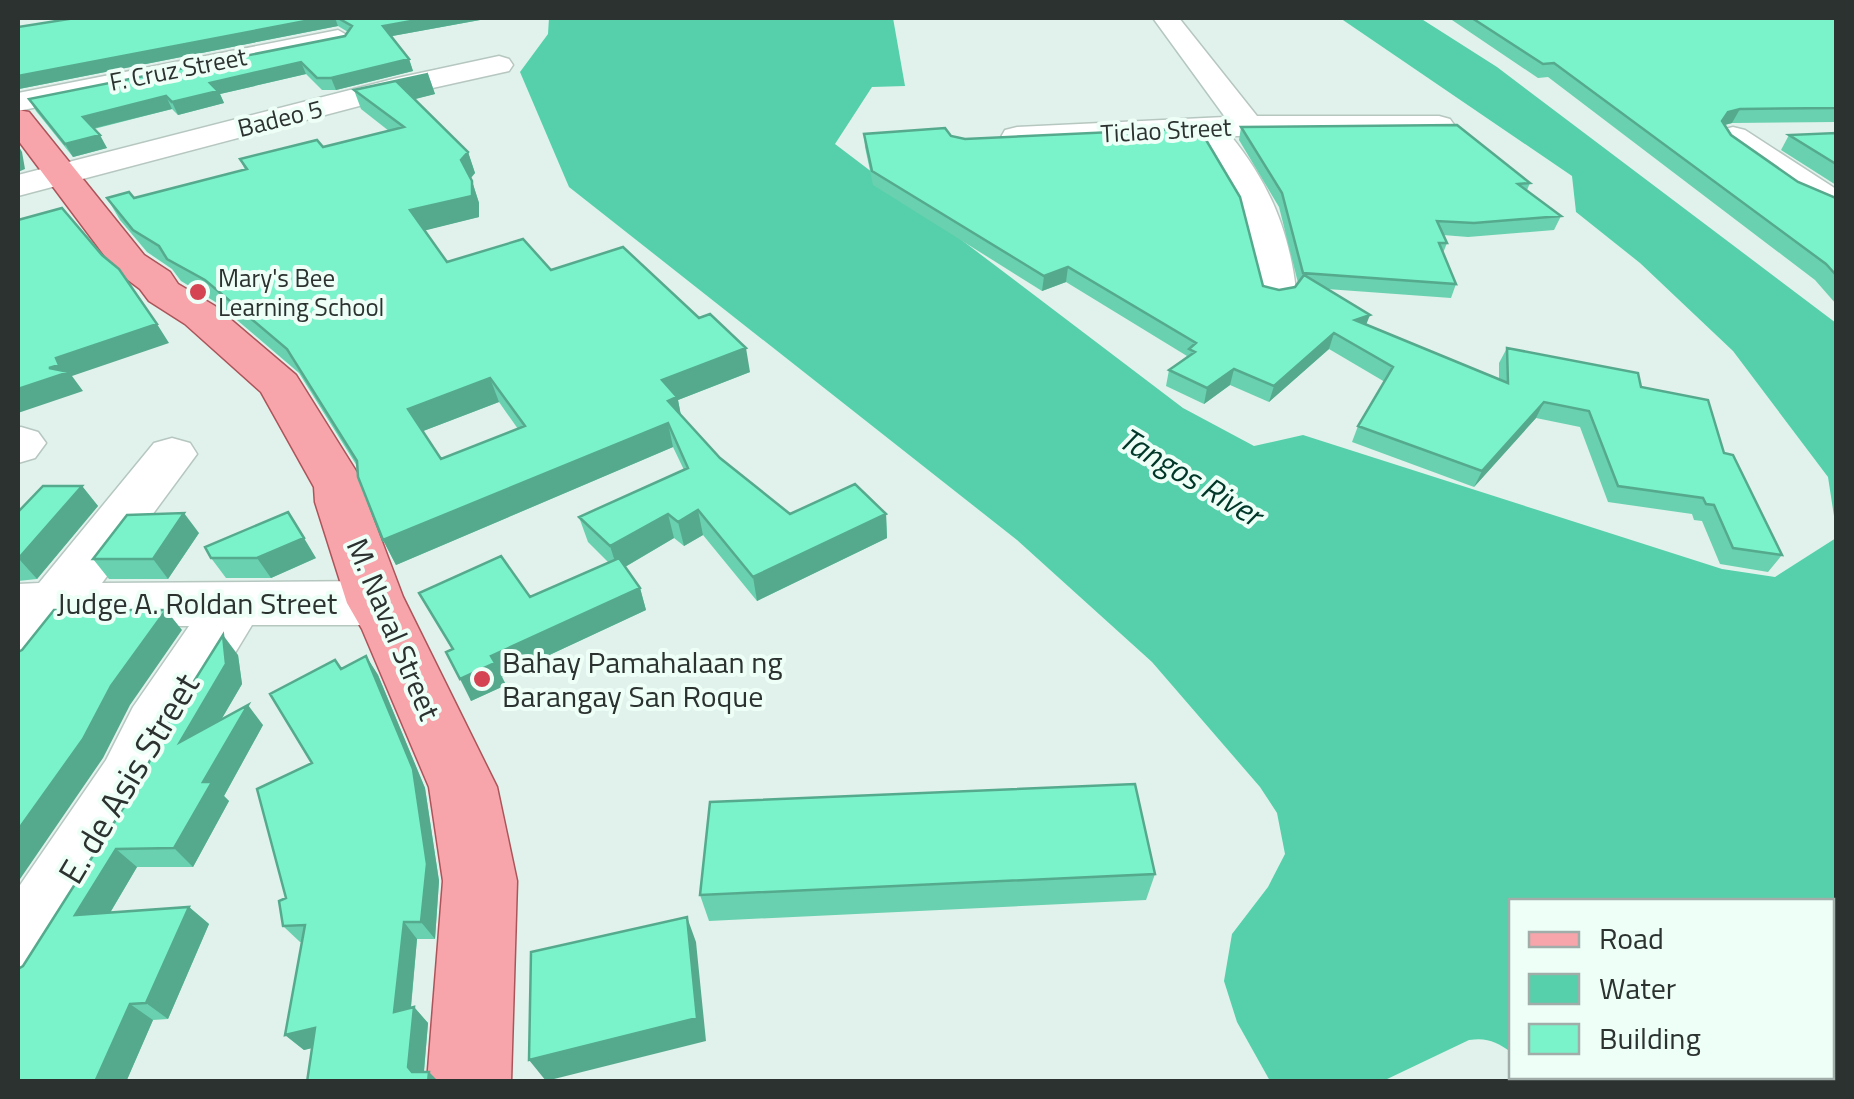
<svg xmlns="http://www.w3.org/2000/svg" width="1854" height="1099" font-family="'Titillium Web',sans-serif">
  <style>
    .water { fill: #55d0aa }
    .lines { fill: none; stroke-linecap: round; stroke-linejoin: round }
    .ferry { stroke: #003728; stroke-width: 4; stroke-dasharray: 18 14; stroke-linecap: butt }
    .minor-casing { stroke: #b6c7c0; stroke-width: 3 }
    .major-casing { stroke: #ac545a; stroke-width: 3 }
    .minor { fill: #fff; fill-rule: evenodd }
    .major { fill: #f7a4aa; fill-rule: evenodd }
    .wall { fill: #69d1af; fill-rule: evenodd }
    .shaded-wall { fill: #55aa8e }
    .building { fill: #7af3cb; stroke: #55aa8e; stroke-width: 2.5; fill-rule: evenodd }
    .poi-dot { fill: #d54453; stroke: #eefff8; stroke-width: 4 }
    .labels { text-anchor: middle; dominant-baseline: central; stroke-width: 8; stroke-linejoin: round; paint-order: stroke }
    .far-street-label { font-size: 25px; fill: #2b322f; stroke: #eefff8 }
    .far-poi-label { font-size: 25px; fill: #2b322f; stroke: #eefff8; text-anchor: start }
    .street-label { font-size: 30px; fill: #2b322f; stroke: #eefff8 }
    .poi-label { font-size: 30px; fill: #2b322f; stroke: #eefff8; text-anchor: start }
    .water-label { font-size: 32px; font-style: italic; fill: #003728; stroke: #eefff8 }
    .near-street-label { font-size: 35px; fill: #2b322f; stroke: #eefff8 }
  </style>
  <rect width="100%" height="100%" fill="#e0f2eb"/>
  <path class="water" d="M 549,18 L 893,18 L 905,86 L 872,87 L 835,144 L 1183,408 L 1254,446 L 1303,435 L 1722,569 L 1775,577 L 1836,538 L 1836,1081 L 1541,1082 L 1537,1077 L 1832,1076 L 1832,902 L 1512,902 L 1511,1052 C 1497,1042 1487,1037 1469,1040 L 1383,1081 L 1270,1081 L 1237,1022 L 1224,981 L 1232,934 L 1268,887 L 1285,854 L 1277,813 L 1260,787 L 1152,662 L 1017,540 L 569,187 L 520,72 L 548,34 Z
    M 1340,18 L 1420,18 L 1497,67 L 1836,323 L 1836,529 L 1828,477 L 1733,351 L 1640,263 L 1576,212 L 1572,176 Z"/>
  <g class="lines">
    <path class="ferry" d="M 1832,950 L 1836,949"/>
    <g class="minor-casing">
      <path id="minor" d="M 1153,18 L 1179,18 L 1257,116 L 1439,116 L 1450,119 L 1455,126 L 1450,133 L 1439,136 L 1231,136 C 1269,183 1289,230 1296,290 L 1290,299 L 1276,302 L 1262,299 C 1250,282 1254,256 1249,237 C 1240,199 1222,168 1198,138 L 1017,147 L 1005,144 L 1001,137 L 1005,130 L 1017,127 L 1225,117 Z
        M 338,30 L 352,38 L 348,44 L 18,111 L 18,93 Z
        M 499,56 L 509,59 L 513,65 L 509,71 L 401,95 L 18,196 L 18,175 L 397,78 Z
        M 1733,127 L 1745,130 L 1836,189 L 1836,215 C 1795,206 1755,168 1721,144 L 1717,137 L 1721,130 Z
        M 21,427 L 38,432 L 46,443 L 35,458 L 18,463 L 18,428 Z
        M 172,438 L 190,443 L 197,454 L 102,583 L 376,581 L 396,588 L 405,603 L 396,618 L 376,625 L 252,625 L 183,739 L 154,802 L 45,981 L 18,992 L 18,888 L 106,760 L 133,707 L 189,626 L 70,626 L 39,668 L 18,675 L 18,584 L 39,583 L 154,443 Z"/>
    </g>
    <g class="major-casing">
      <path id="major" d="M 18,110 L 29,112 L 144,255 L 170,272 L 178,284 L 215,306 L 296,375 L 366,487 L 367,502 L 403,597 L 497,787 L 517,881 L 511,1082 L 427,1082 L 443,881 L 429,787 L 362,629 L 347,603 L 315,502 L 314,487 L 261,392 L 185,324 L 149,301 L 140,289 L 116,271 L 18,140 Z"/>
    </g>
    <use href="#minor" class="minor"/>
    <use href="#major" class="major"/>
  </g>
  <path class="wall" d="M 75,18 L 491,18 L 392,36 L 409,59 L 413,71 L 336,90 L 322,90 L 306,74 L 220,94 L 224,103 L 178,115 L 172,109 L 94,129 L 107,148 L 73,157 L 36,111 L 29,99 L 345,36 L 348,32 L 338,26 L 19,89 L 18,27 Z
    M 1449,18 L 1836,18 L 1836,122 L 1732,123 L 1725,125 L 1731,135 L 1798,182 L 1836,198 L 1836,304 L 1815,280 L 1548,77 L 1538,78 Z
    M 428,74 L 435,94 L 414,99 L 468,152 L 475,173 L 471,178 L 479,203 L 479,217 L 425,230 L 447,262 L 551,270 L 750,372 L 678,400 L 681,416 L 720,458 L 790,514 L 886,514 L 887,538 L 757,601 L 703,535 L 684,546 L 674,538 L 625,567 L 640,588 L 646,610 L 502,677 L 506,685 L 471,701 L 452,649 L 419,593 L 530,597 L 609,563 L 588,542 L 579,517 L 684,470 L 673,447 L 396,565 L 383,540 L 357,466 L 299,373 L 217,303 L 181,281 L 172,269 L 147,252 L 120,220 L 107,198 L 134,198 L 245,170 L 240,159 L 323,147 L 389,131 L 361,109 L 354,90 ZM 499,402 L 518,429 L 441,459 L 423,431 Z
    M 1241,127 L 1530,183 L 1527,190 L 1561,216 L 1554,230 L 1468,237 L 1443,235 L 1447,243 L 1443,253 L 1456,284 L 1451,298 L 1327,289 L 1366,325 L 1499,380 L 1499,363 L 1507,348 L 1641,387 L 1724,453 L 1782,555 L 1768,572 L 1720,564 L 1702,521 L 1694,520 L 1692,514 L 1608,502 L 1580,427 L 1536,418 L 1474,487 L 1352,442 L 1358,426 L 1385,382 L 1329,349 L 1269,402 L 1230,385 L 1204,404 L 1166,386 L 1169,370 L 1187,356 L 1066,282 L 1042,291 L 873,185 L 865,147 L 864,134 L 951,136 L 1263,286 L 1279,290 L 1295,287 L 1298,283 L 1279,207 L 1239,140 Z
    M 1836,133 L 1836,185 L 1781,150 L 1789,135 Z
    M 82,486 L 98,506 L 37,579 L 18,581 L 18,512 Z
    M 199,533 L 168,579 L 109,579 L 93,559 Z
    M 211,558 L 316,558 L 271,578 L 226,578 Z
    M 238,655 L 242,684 L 221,720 L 263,725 L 224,796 L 229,801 L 193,867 L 137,867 L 110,913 L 189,907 L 209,924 L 168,1019 L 153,1020 L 126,1082 L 18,1082 L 23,966 Z
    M 366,656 L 378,675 L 425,788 L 439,881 L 435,939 L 417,939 L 411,1008 L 414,1007 L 428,1023 L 424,1072 L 312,1048 L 304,1050 L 285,1035 L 302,942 L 300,942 L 283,926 L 286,898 L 312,763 L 341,669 Z
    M 1155,874 L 1146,900 L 709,921 L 700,895 Z"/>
  <path class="shaded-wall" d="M 321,18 L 335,18 L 338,26 L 19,89 L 18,87 L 18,76 Z
    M 428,18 L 491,18 L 387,37 L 383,26 Z
    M 409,59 L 413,71 L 336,90 L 331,78 Z
    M 301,62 L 306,74 L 220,94 L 224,103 L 178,115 L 172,102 L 210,83 Z
    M 428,74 L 435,94 L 404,102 L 397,82 Z
    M 166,96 L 172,109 L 91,129 L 83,117 Z
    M 1740,109 L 1732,123 L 1720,126 L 1722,121 L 1728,112 Z
    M 100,135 L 107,148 L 73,157 L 65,144 Z
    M 18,145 L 22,152 L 25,169 L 18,172 Z
    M 468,152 L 475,173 L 468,181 L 461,160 Z
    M 472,181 L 479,203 L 479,217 L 419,232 L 410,210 Z
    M 1068,267 L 1066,282 L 1042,291 L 1044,276 Z
    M 1370,315 L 1364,330 L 1355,320 Z
    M 157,324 L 169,343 L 72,376 L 83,391 L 18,413 L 18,389 L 49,368 L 56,358 Z
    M 1334,333 L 1329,349 L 1269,402 L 1274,386 Z
    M 746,348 L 750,372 L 678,400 L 682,421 L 668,403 L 662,380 Z
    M 1234,369 L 1230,385 L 1204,404 L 1207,388 Z
    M 490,378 L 499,402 L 418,433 L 408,409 Z
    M 1544,402 L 1536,418 L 1474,487 L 1482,471 Z
    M 668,423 L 673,447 L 396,565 L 383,540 Z
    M 82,486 L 98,506 L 37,579 L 19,559 Z
    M 698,510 L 703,535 L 684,546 L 678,522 Z
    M 184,513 L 199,533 L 168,579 L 153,559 Z
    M 668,514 L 674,538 L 618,571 L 610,546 Z
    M 886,514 L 887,538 L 757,601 L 753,577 Z
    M 304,538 L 316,558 L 271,578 L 257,558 Z
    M 640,588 L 646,610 L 502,677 L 506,685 L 471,701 L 460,679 L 491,656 Z
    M 166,610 L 182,630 L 130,705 L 103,758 L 18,882 L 18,830 L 111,686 Z
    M 223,635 L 238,655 L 242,684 L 197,761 L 180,742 Z
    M 366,656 L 378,675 L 425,788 L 439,881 L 435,939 L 421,922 Z
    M 248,705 L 263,725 L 224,796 L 229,801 L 193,867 L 174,848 L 203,782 Z
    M 116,849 L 137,867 L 98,933 L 75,915 Z
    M 189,907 L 209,924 L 168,1019 L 146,1003 Z
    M 687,917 L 696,942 L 706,1041 L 546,1081 L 529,1060 Z
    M 404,922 L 417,939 L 409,1027 L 394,1012 Z
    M 130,1004 L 153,1020 L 126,1082 L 95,1082 Z
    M 414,1007 L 428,1023 L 423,1082 L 408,1067 Z
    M 315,1028 L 332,1043 L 304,1050 L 285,1035 Z
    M 429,1072 L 439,1082 L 428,1082 Z"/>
  <path class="building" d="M 75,18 L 321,18 L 18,76 L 18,27 Z
    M 338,18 L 428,18 L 383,26 L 409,59 L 331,78 L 317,78 L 301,62 L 210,83 L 218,91 L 172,102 L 166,96 L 83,117 L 100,135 L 65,144 L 29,99 L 345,36 L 352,26 Z
    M 1472,18 L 1836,18 L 1836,108 L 1740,109 L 1728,112 L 1722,121 L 1731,135 L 1798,182 L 1836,198 L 1836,275 L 1826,264 L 1554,63 L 1543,64 Z
    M 428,74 L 397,82 L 468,152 L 461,160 L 472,181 L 472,196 L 410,210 L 447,262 L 523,239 L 551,270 L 623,247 L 699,318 L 710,314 L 746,348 L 662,380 L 677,397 L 668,401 L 720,458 L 790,514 L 855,484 L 886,514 L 753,577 L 698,510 L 678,522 L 668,514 L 610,546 L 579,517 L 688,468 L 668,423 L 383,540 L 358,477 L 357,461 L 287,349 L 205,280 L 167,259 L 159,246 L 133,230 L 107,198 L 129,192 L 134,198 L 247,169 L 240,159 L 317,140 L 323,147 L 404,127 L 354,90 ZM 490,378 L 525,426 L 441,459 L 408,409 Z
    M 1457,125 L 1530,183 L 1518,184 L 1561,216 L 1474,223 L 1437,221 L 1447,243 L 1439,243 L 1456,284 L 1303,273 L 1282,193 L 1241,127 Z
    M 945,128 L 951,136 L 965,139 L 1199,128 L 1240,197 L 1263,286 L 1279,290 L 1295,287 L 1304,275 L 1370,315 L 1355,320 L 1508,383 L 1507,348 L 1638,373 L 1641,387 L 1708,400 L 1724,453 L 1733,455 L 1782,555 L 1733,548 L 1714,505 L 1706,504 L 1703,498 L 1618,486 L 1589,411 L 1544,402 L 1482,471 L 1358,426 L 1393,367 L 1334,333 L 1274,386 L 1234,369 L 1207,388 L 1169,370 L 1195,352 L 1189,349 L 1196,343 L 1068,267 L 1044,276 L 872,171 L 864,134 Z
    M 1836,133 L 1836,164 L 1789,135 Z
    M 62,208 L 102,255 L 119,269 L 157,324 L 56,358 L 59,365 L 49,368 L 69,372 L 18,389 L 18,220 Z
    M 43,486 L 82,486 L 18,559 L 18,512 Z
    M 288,512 L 304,538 L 257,558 L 211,558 L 205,547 Z
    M 184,513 L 153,559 L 93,559 L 127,515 Z
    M 501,556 L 530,597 L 619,558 L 640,588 L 491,656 L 495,663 L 460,679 L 446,652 L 453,649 L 419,593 Z
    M 54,610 L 166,610 L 111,686 L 83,739 L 18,830 L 18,652 L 22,650 Z
    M 223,635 L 226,664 L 180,742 L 248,705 L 203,782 L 212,782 L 174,848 L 116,849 L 75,915 L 189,907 L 146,1003 L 130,1004 L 95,1082 L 18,1082 L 18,969 L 23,966 L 138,785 L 169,721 Z
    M 366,656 L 413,769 L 427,864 L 421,922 L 404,922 L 394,1012 L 414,1007 L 408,1067 L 412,1072 L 429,1072 L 428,1082 L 307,1082 L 315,1028 L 285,1035 L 305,925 L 283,926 L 279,901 L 286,898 L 257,789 L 312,763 L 270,694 L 335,660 L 341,669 Z
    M 1135,784 L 1155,874 L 700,895 L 710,802 Z
    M 687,917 L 697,1018 L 529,1060 L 531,952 Z"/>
  <g class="poi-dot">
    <circle cx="198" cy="292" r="10"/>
    <circle cx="482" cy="679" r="10"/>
  </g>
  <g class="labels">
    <g class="far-street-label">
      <text transform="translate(178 69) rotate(-11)">F. Cruz Street</text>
      <text transform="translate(280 118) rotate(-14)">Badeo 5</text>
      <text transform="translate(1166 130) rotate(-3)">Ticlao Street</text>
    </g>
    <g class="far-poi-label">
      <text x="218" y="278">Mary's Bee<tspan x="218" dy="29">Learning School</tspan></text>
    </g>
    <g class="street-label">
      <text x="197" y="603">Judge A. Roldan Street</text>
      <text transform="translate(394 629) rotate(67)">M. Naval Street</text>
    </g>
    <g class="poi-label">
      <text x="502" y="662">Bahay Pamahalaan ng<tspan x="502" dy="34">Barangay San Roque</tspan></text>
    </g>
    <g class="water-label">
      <text transform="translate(1191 476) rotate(31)">Tangos River</text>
    </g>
    <g class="near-street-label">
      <text transform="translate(128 778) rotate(-59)">E. de Asis Street</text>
    </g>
  </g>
  <rect width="1854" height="1099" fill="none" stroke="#2b322f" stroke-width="40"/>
  <rect x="1509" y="899" width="325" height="180" fill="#eefff8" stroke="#a0ada8" stroke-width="2.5"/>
  <rect x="1529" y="932" width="50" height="15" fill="#f7a4aa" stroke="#a0ada8" stroke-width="2.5"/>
  <text x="1599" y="949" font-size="30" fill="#2b322f">Road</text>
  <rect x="1529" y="974" width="50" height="30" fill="#55d0aa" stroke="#a0ada8" stroke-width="2.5"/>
  <text x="1599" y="999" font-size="30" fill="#2b322f">Water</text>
  <rect x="1529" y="1024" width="50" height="30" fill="#7af3cb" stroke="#a0ada8" stroke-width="2.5"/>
  <text x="1599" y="1049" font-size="30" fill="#2b322f">Building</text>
</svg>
